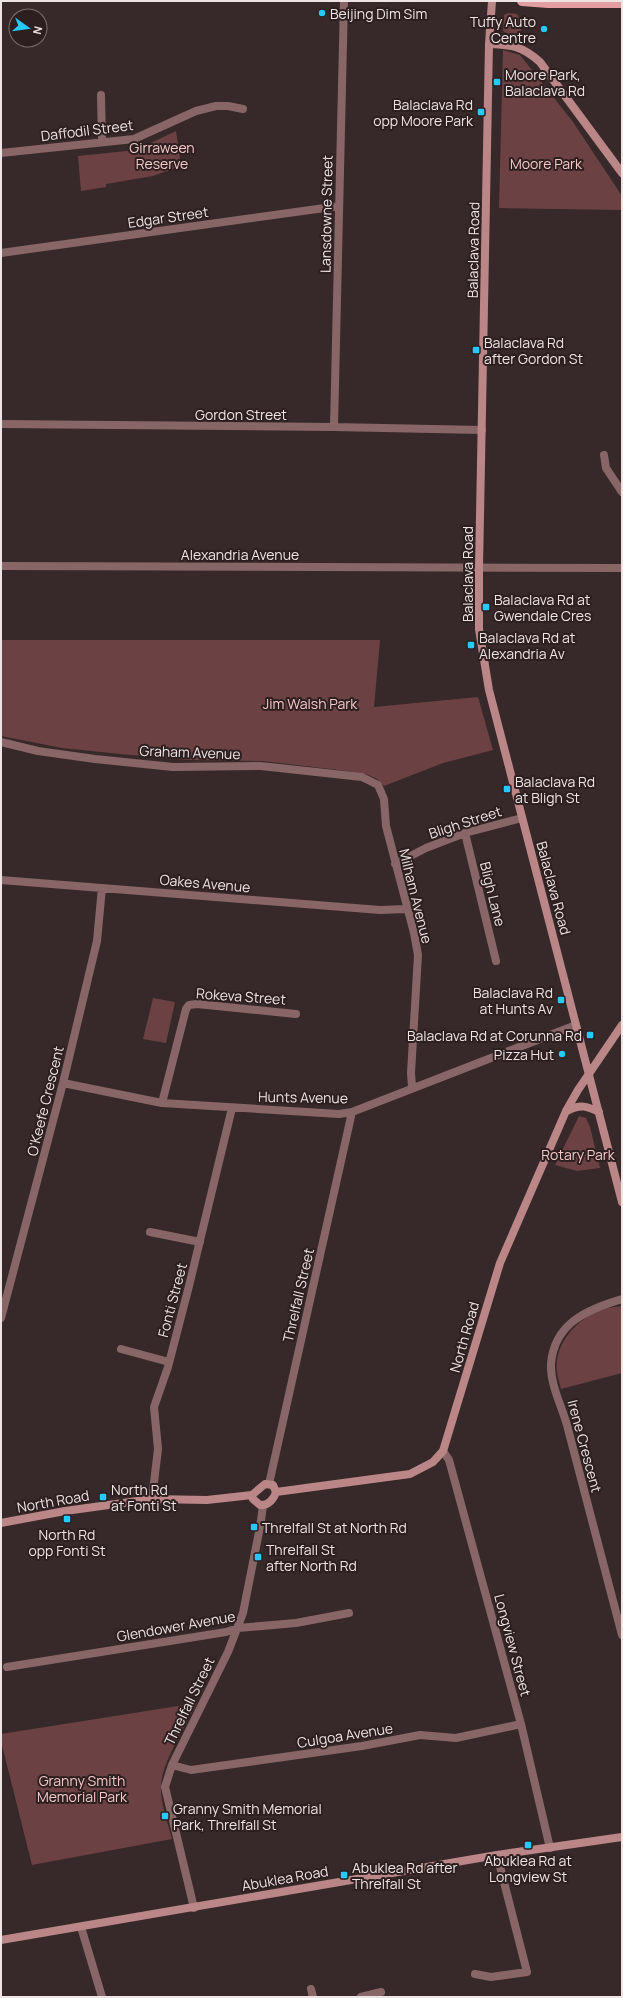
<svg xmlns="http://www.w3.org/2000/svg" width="623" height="1998" font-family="Manrope,sans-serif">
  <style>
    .green { fill: #6b4143 }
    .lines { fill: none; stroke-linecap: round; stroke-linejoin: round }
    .street { stroke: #886667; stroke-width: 8 }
    .secondary { stroke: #bb8687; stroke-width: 8 }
    .primary { stroke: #e29ea0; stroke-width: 10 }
    .poi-dot { fill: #25c9fe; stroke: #2d1f20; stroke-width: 1.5 }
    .labels { text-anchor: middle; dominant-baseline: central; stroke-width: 4; stroke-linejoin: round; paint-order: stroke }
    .poi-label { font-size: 14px; fill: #eee4e4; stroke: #2d1f20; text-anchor: start }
    .street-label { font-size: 14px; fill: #eee4e4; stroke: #2d1f20 }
    .park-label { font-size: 14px; fill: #f5c8c9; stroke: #2d1f20 }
  </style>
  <rect width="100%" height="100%" fill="#372929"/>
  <path class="green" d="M 508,13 L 517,14 L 521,21 L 521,38 L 508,34 L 503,31 L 504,15 Z
    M 503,50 L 520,55 L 573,122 L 622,196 L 622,210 L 499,208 Z
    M 176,131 L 181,166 L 153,176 L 106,184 L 106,187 L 81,191 L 78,156 L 136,150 Z
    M 1,640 L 380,640 L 374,707 L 478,697 L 493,750 L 443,763 L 384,786 L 377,779 L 366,774 L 339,770 L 263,761 L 189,760 L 120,754 L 62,748 L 1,736 Z
    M 153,998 L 175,1002 L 166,1043 L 143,1039 Z
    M 579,1116 L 586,1118 L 590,1127 L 600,1168 L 577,1171 L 555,1165 Z
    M 622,1306 L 622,1373 L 561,1389 C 560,1383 557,1377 557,1371 C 554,1345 575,1321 598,1311 C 605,1308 614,1307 622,1306 Z
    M 197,1703 C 186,1724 162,1763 161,1785 C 160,1803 168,1822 172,1839 L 32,1865 L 1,1741 L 1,1734 Z"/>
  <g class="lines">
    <path class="street" d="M 101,95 L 102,142
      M 1,153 L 134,139 L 196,111 L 216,106 L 228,106 L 243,109
      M 1,253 L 339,206
      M 1,424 L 334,427 L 482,430
      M 334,427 L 344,1
      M 604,455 L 606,468 L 622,492
      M 1,566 L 622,568
      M 1,742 L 38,751 L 95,759 L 173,767 L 261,766 L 362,777 L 378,785 L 384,799 L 386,826 L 414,933 L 418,955 L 411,1073 L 412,1087
      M 465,833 L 496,961
      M 395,864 L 426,848 L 465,833 L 522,818
      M 1,880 L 380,910 L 407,909
      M 63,1083 L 162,1103 L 339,1114 L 352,1112 L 576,1025
      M 162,1103 L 186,1009 L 189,1005 L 197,1004 L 296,1014
      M 150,1232 L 200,1242
      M 622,1299 C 588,1309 554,1323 551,1364 C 550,1386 563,1408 568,1429 C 586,1498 604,1567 622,1635
      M 1,1318 L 63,1083 L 97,941 L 102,888
      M 121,1349 L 169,1362
      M 443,1451 L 449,1460 L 521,1724 L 550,1848
      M 269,1484 L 352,1112
      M 152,1499 L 158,1449 L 154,1407 L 168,1367 L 189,1286 L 232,1108
      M 7,1667 L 226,1632 L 238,1628 L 296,1623 L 349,1613
      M 172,1765 L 191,1770 L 362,1746 L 420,1735 L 456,1738 L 521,1724
      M 194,1908 L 165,1787 L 172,1765 L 228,1652 L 243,1613 L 260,1527 L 263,1506
      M 81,1927 L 102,1997
      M 475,1974 L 491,1977 L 527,1972 L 497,1855
      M 311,1989 L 313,1997
      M 361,1997 L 381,1992"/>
    <path class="secondary" d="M 492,1 L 489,44 L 479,568 L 479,629 L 489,690 L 622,1202
      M 489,44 C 513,45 522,46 540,62 L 622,173
      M 567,1111 C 580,1104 587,1106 599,1112
      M 265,1484 L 273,1485 L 276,1492 C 274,1499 268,1506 260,1505 L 253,1499 L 252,1495 Z
      M 276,1492 L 410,1474 L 433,1462 L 443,1451 L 500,1263 L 566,1111 L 578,1090 L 622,1025
      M 1,1523 L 65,1511 L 152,1499 L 207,1500 L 252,1495
      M 1,1940 L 497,1855 L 622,1837"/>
    <path class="primary" d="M 522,1 L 548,3 L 622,3"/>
  </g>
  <g class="poi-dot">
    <circle cx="322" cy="13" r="4"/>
    <circle cx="544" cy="29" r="4"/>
    <rect x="493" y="78" width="8" height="8" rx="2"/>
    <rect x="477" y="108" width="8" height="8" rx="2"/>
    <rect x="472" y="346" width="8" height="8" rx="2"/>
    <rect x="482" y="603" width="8" height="8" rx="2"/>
    <rect x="467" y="641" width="8" height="8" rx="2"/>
    <rect x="503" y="785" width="8" height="8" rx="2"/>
    <rect x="557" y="996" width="8" height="8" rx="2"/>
    <rect x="586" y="1031" width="8" height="8" rx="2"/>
    <circle cx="562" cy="1054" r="4"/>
    <rect x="99" y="1493" width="8" height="8" rx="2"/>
    <rect x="63" y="1515" width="8" height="8" rx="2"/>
    <rect x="250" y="1523" width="8" height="8" rx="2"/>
    <rect x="254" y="1553" width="8" height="8" rx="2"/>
    <rect x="161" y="1812" width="8" height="8" rx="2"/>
    <rect x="524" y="1841" width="8" height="8" rx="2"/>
    <rect x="340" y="1871" width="8" height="8" rx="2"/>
  </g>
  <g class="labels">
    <g class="poi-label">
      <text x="330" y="13">Beijing Dim Sim</text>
      <text x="536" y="21" text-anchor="end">Tuffy Auto<tspan x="536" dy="16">Centre</tspan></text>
      <text x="505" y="74">Moore Park,<tspan x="505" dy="16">Balaclava Rd</tspan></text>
      <text x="473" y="104" text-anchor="end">Balaclava Rd<tspan x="473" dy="16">opp Moore Park</tspan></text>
      <text x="484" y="342">Balaclava Rd<tspan x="484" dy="16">after Gordon St</tspan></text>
      <text x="494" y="599">Balaclava Rd at<tspan x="494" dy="16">Gwendale Cres</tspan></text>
      <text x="479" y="637">Balaclava Rd at<tspan x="479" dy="16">Alexandria Av</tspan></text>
      <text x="515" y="781">Balaclava Rd<tspan x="515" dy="16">at Bligh St</tspan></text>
      <text x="553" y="992" text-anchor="end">Balaclava Rd<tspan x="553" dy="16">at Hunts Av</tspan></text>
      <text x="582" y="1035" text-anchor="end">Balaclava Rd at Corunna Rd</text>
      <text x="554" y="1054" text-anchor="end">Pizza Hut</text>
      <text x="111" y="1489">North Rd<tspan x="111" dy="16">at Fonti St</tspan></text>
      <text x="262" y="1527">Threlfall St at North Rd</text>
      <text x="67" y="1534" text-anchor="middle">North Rd<tspan x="67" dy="16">opp Fonti St</tspan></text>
      <text x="266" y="1549">Threlfall St<tspan x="266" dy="16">after North Rd</tspan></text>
      <text x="173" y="1808">Granny Smith Memorial<tspan x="173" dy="16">Park, Threlfall St</tspan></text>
      <text x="528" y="1860" text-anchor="middle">Abuklea Rd at<tspan x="528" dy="16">Longview St</tspan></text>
      <text x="352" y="1867">Abuklea Rd after<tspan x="352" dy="16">Threlfall St</tspan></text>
    </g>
    <g class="street-label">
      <text transform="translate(87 130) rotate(-7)">Daffodil Street</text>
      <text transform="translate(326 214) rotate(-89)">Lansdowne Street</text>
      <text transform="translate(168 217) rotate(-8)">Edgar Street</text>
      <text transform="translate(473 250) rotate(-89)">Balaclava Road</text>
      <text x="241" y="414">Gordon Street</text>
      <text x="240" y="554">Alexandria Avenue</text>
      <text transform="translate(467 574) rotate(-90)">Balaclava Road</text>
      <text transform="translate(190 752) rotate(2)">Graham Avenue</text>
      <text transform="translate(465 822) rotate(-18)">Bligh Street</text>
      <text transform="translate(205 883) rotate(5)">Oakes Avenue</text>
      <text transform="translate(554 888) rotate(75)">Balaclava Road</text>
      <text transform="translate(493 894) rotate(76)">Bligh Lane</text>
      <text transform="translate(416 896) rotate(76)">Milham Avenue</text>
      <text transform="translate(241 996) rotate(4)">Rokeva Street</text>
      <text transform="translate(303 1097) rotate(1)">Hunts Avenue</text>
      <text transform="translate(45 1101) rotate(-76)">O'Keefe Crescent</text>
      <text transform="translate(298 1295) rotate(-77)">Threlfall Street</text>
      <text transform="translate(172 1300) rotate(-75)">Fonti Street</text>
      <text transform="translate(464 1337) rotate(-74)">North Road</text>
      <text transform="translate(585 1446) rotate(75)">Irene Crescent</text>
      <text transform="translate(53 1501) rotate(-10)">North Road</text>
      <text transform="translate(176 1626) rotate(-10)">Glendower Avenue</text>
      <text transform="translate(513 1645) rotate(75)">Longview Street</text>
      <text transform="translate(189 1701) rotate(-64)">Threlfall Street</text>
      <text transform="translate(345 1735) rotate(-9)">Culgoa Avenue</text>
      <text transform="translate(285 1878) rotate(-10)">Abuklea Road</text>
    </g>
    <g class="park-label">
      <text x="162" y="147">Girraween<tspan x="162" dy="16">Reserve</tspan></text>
      <text x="546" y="163">Moore Park</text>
      <text x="310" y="703">Jim Walsh Park</text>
      <text x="578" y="1154">Rotary Park</text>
      <text x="82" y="1780">Granny Smith<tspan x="82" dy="16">Memorial Park</tspan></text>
    </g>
  </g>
  <rect width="623" height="1998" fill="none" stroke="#eee4e4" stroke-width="4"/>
  <g transform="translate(28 28) rotate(104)"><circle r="19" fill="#2d1f20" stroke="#7a6e6e"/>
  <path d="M0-3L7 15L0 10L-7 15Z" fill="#25c9fe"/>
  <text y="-6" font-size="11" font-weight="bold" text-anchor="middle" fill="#eee4e4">N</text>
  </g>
</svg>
